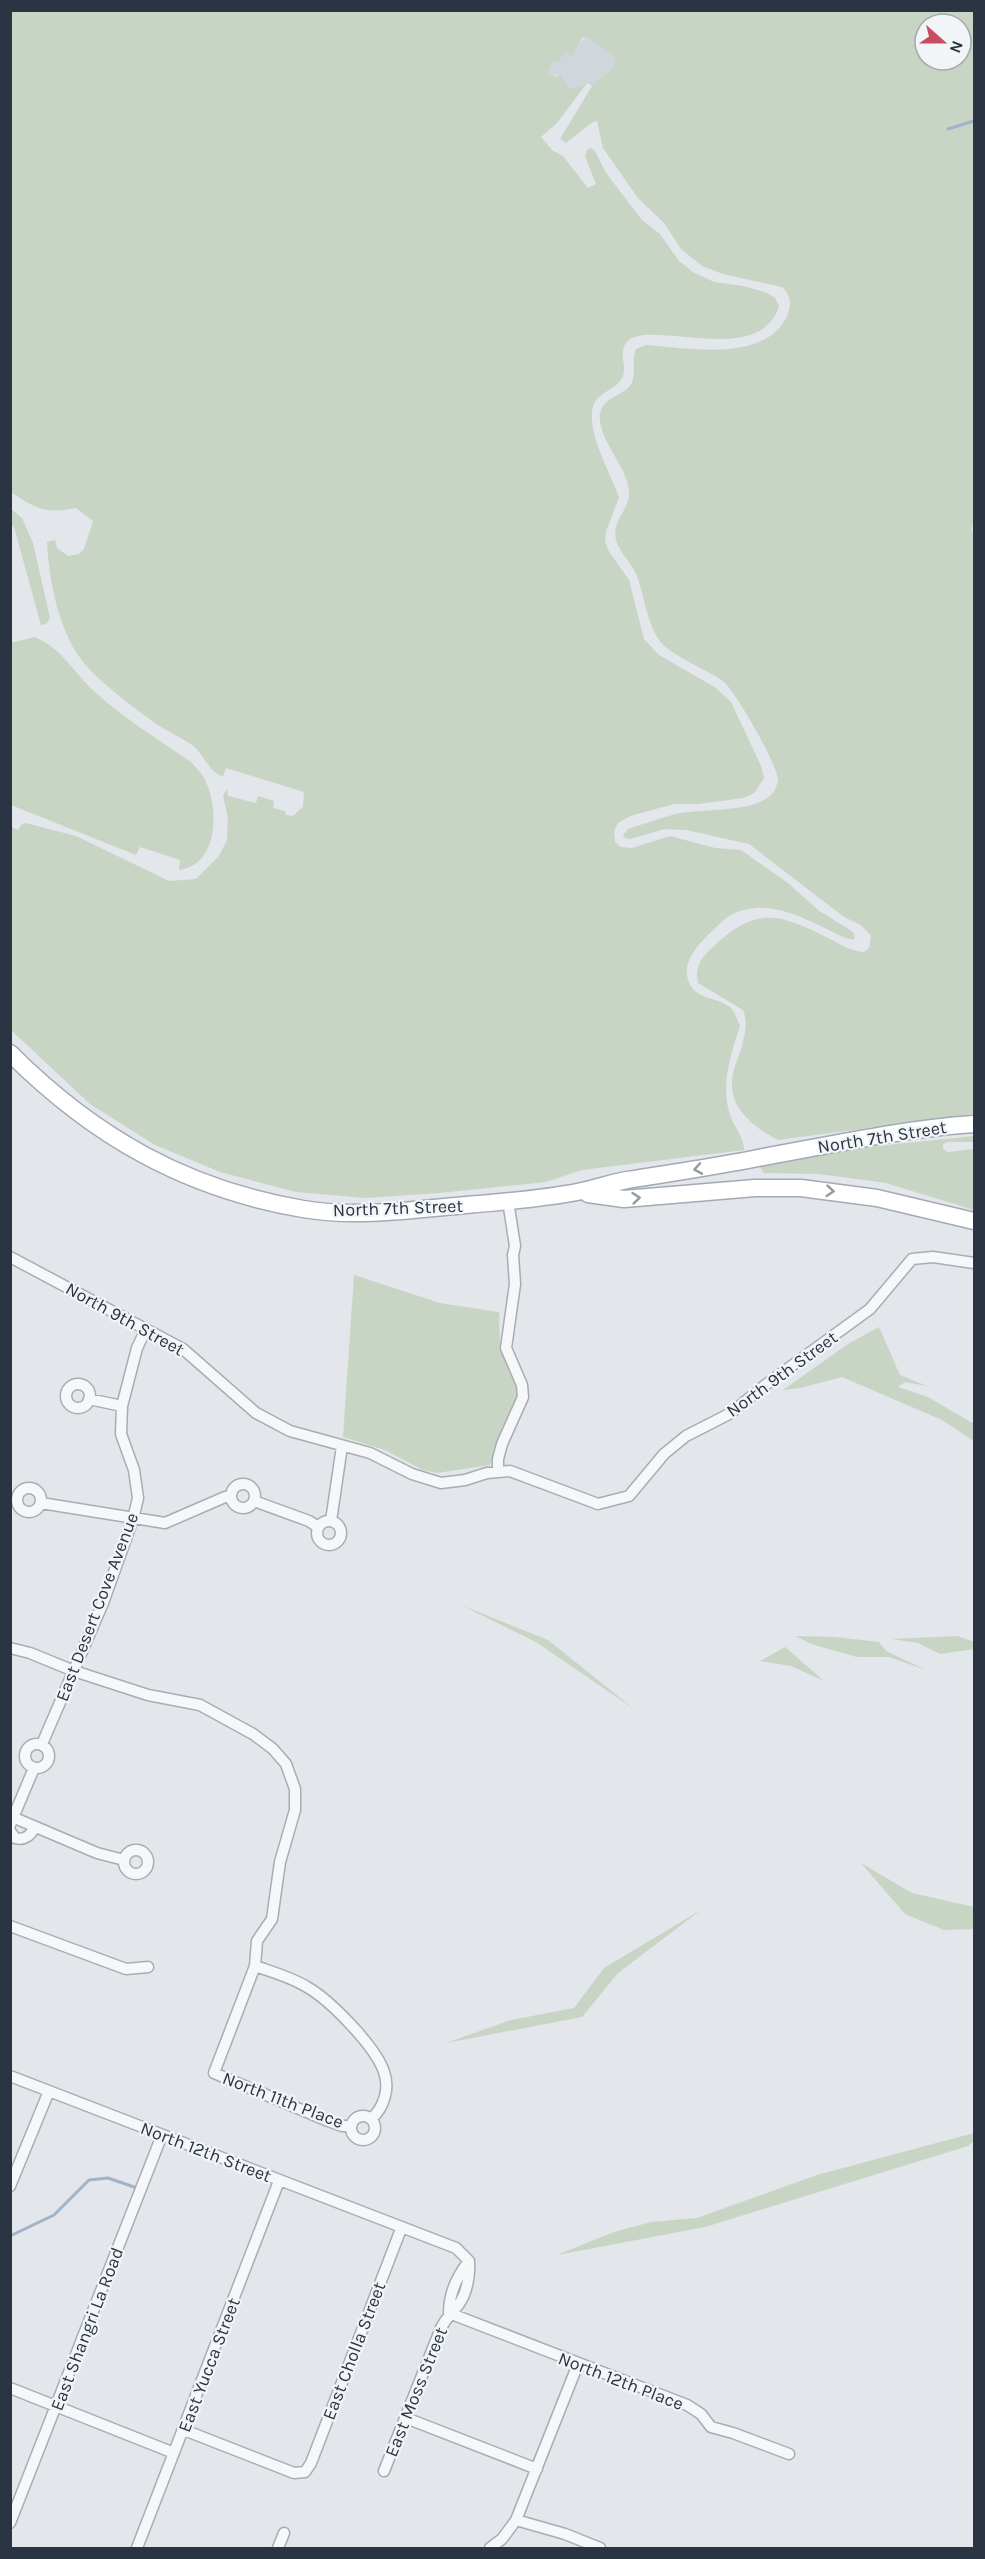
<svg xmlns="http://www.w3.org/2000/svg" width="985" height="2559" font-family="Karla,sans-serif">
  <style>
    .built { fill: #d1d5dc }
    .green { fill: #c8d4c4; fill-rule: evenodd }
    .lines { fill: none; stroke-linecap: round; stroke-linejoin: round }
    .stream { stroke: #9fb4c9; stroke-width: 3 }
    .street-casing { stroke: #a8adb4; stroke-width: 13 }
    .primary-casing { stroke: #a2aab6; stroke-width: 19 }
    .street { stroke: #f5f7f9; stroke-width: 10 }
    .primary { stroke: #fff; stroke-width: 16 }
    .oneway { stroke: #959aa0 }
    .labels { text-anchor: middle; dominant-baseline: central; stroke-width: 4.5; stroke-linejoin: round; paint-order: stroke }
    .street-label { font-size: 18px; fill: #2b3442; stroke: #f2f5f8 }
  </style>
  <rect width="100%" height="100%" fill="#e3e6ea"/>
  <path class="built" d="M 587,37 L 615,58 L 613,67 L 592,86 L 587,83 L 569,89 L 559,76 L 548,73 L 552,62 Z"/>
  <path class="green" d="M 11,10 L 974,11 L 974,522 L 971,531 L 974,531 L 974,1114 L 778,1140 C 756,1128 730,1110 732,1081 C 732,1070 739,1057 742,1046 C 745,1033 748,1022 743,1010 L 698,983 C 694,965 703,956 716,944 C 759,905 782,915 830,939 C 841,945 851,951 864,952 L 869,948 L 871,936 L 861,925 L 844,917 L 749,844 L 686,830 L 665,829 L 630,839 L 625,838 L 623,835 L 628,829 C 644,824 660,818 676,814 C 700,808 761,814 775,790 C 775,789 778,782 778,781 C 779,767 736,692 724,682 C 709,670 669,655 659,640 C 646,620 645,598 637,576 C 631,560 611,547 616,527 C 619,514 631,505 629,490 C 626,465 597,438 600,414 C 603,398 619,397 629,387 C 638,377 631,361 636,349 L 646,345 C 687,348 766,363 787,316 C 792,304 791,295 782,287 L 723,274 L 702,266 L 681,249 L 664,223 L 638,198 L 603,148 L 597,121 L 591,123 L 566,143 L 560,139 L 592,86 L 613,67 L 615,58 L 587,37 L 582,38 L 572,56 L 565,53 L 557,62 L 552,62 L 548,73 L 558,77 L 560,74 L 569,89 L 587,83 L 557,123 L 541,137 L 553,151 L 563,156 L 588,188 L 596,184 L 585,156 L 587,150 L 591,148 L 595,151 L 606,173 L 642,220 L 660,234 L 679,261 L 693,272 L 714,282 L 743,286 L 765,292 L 775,298 L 779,306 C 760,370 644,316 626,343 C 618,355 628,367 622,378 C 617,388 601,392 595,402 C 582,424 611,474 619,497 L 606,532 L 605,540 L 608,550 L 629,580 L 644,639 L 659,655 L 716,688 L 731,702 L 761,766 L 764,778 L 754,793 L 743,798 L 699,804 L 674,804 L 630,816 L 618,823 L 614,831 L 615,842 L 621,847 L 632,848 L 670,836 L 715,848 L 741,850 L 788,883 L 818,910 L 853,932 L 855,937 L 853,940 L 843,937 C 809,921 769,895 731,915 C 723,919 714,930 707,936 C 697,946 685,960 687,975 C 691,1002 718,995 732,1009 C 735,1013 738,1021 740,1026 C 731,1054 720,1085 730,1115 C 734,1127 744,1137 744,1150 L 582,1170 L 546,1182 L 439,1193 L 366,1198 L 296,1192 L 220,1172 L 155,1145 L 90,1104 L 11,1030 L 11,827 L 18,830 L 22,824 L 26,823 L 76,836 L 169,881 L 196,879 L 219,856 L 227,840 L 228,818 L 223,796 L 227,789 L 228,796 L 256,803 L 258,796 L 274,801 L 273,808 L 285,811 L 286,815 L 293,816 L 303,807 L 304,792 L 226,768 L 223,776 C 211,775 203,753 192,745 C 182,738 171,733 161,727 C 139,712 96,680 81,659 C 58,628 49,580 47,542 L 55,540 L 57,548 L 68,556 L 79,554 L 84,549 L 93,521 L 76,508 C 45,514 36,509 11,492 ZM 925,24 L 961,24 L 961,60 L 925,60 Z
    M 11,509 L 22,518 L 33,543 L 50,618 L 46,624 L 41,625 L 14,527 L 11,524 Z
    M 34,637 C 63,648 74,674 96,693 C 125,719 159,740 191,762 C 195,767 200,771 203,776 C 219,804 221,864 179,870 L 180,860 L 140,847 L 136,855 L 11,805 L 11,643 Z
    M 974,1136 L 974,1142 L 949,1142 L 943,1144 L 943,1149 L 948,1152 L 974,1149 L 974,1210 L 886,1183 L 819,1174 L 764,1173 L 759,1166 L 868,1147 Z
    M 354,1275 L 440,1303 L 499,1312 L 500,1347 L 519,1390 L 490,1465 L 437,1473 L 423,1470 L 385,1450 L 343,1437 Z
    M 879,1327 L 900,1375 L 927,1386 L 905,1382 L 898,1387 L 928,1397 L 974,1424 L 974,1441 L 942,1420 L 842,1377 L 800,1388 L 783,1390 L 848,1344 Z
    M 461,1605 L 548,1640 L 634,1709 L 536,1642 Z
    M 796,1636 L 835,1637 L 879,1642 L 886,1651 L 926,1670 L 889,1657 L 857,1657 L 811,1644 Z
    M 957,1636 L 974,1642 L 974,1649 L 940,1654 L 918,1643 L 892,1639 Z
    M 785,1647 L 824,1681 L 791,1666 L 760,1661 Z
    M 861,1863 L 912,1893 L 974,1907 L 974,1929 L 944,1930 L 905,1914 Z
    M 701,1910 L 618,1973 L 582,2017 L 446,2043 L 511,2020 L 574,2008 L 604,1968 Z
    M 974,2133 L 974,2141 L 968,2146 L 705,2227 L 557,2255 L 614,2232 L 651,2222 L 697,2218 L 817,2175 Z"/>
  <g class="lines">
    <path class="stream" d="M 948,129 L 974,121
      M 10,2236 L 54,2215 L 89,2180 L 108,2178 L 140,2189"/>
    <g class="street-casing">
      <path id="street" d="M 10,1257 L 183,1349 L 256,1413 L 290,1431 L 370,1453 L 412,1474 L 441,1483 L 465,1480 L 487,1473 L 510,1471 L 598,1504 L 629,1496 L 664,1454 L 686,1436 L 731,1413 L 764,1386 L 870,1309 L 912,1259 L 933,1257 L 974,1263
        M66 1396a12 12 0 1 1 24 0a12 12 0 1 1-24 0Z
        M 89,1399 L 122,1406
        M 498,1471 L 498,1459 L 502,1444 L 523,1397 L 522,1385 L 506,1348 L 515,1284 L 513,1255 L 515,1246 L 508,1201
        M231 1496a12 12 0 1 1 24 0a12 12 0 1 1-24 0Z
        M17 1500a12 12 0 1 1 24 0a12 12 0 1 1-24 0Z
        M 254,1501 L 309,1521 L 318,1527
        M 41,1503 L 165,1523 L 225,1497 L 231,1497
        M317 1533a12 12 0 1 1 24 0a12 12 0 1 1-24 0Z
        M 331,1521 L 342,1446
        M 10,1648 L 30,1653 L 74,1671 L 148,1695 L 200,1705 L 253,1734 L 273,1749 L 286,1764 L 295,1789 L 295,1810 L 280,1862 L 272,1919 L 257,1941 L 255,1966 L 214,2073 L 328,2121 L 342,2126 L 351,2126
        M25 1756a12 12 0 1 1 24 0a12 12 0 1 1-24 0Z
        M 42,1744 L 103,1603 L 133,1519 L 138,1498 L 134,1470 L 121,1434 L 122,1406 L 137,1348 L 146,1329
        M 10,1816 L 97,1853 L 124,1860
        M 10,1825 L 34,1768
        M 10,1831 L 15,1838 C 24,1841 31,1835 35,1827
        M124 1862a12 12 0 1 1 24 0a12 12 0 1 1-24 0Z
        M 10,1926 L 126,1969 L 148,1967
        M 255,1966 C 272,1972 291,1977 307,1987 C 330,2000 376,2047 384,2072 C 390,2088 384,2108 371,2119
        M 10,2076 L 456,2248 L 469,2261
        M351 2128a12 12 0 1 1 24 0a12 12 0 1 1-24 0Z
        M 10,2186 L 49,2091
        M 449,2313 L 687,2405 L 701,2414 L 711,2427 L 733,2433 L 789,2454
        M 449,2313 C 449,2294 457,2276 469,2261
        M 10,2388 L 174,2453
        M 406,2418 L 537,2469
        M 184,2430 L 294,2473 L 305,2472 L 311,2463 L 401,2229
        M 384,2471 L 441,2328 C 447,2316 452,2314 459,2304 C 467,2293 470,2275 469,2261
        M 516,2520 L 565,2534 L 600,2548
        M 10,2523 L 162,2135
        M 137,2548 L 279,2181
        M 278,2548 L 284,2533
        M 490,2548 L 502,2539 L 516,2520 L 578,2364"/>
    </g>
    <g class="primary-casing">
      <path id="primary" d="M 10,1053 C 94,1137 186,1189 303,1209 C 357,1218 412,1210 466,1205 C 503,1202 541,1199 577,1192 C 594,1189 610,1183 627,1180 C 670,1173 714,1167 758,1158 C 830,1145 901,1129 974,1124
        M 588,1194 L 624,1199 L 755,1188 L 801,1188 L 877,1198 L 974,1221"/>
    </g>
    <use href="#street" class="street"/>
    <use href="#primary" class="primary"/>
  </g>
  <defs><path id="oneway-chevron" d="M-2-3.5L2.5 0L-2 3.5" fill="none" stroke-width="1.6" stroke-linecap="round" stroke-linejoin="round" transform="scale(1.5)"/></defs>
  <g class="oneway">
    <use href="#oneway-chevron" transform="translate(698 1169) rotate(170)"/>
    <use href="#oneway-chevron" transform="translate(830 1191) rotate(5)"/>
    <use href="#oneway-chevron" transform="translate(636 1198) rotate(-6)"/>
  </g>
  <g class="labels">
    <g class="street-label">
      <text transform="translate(882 1137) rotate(-9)">North 7th Street</text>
      <text transform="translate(398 1208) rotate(-2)">North 7th Street</text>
      <text transform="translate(125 1319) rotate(29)">North 9th Street</text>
      <text transform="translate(782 1374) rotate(-36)">North 9th Street</text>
      <text transform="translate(97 1607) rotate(-69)">East Desert Cove Avenue</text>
      <text transform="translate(283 2100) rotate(21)">North 11th Place</text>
      <text transform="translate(206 2152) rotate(21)">North 12th Street</text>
      <text transform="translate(87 2329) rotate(-69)">East Shangri La Road</text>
      <text transform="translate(354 2351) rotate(-69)">East Cholla Street</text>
      <text transform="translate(209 2365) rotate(-69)">East Yucca Street</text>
      <text transform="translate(621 2381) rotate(21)">North 12th Place</text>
      <text transform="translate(416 2392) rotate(-68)">East Moss Street</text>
    </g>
  </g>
  <rect width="985" height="2559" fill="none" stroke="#2b3442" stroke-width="24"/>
  <g transform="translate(943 42) rotate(111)"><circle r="28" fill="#f2f5f8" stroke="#a2a8af" stroke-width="1.5"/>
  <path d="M0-4.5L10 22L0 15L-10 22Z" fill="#cb4c62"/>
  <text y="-9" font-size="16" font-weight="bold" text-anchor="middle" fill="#2b3442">N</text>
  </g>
</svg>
